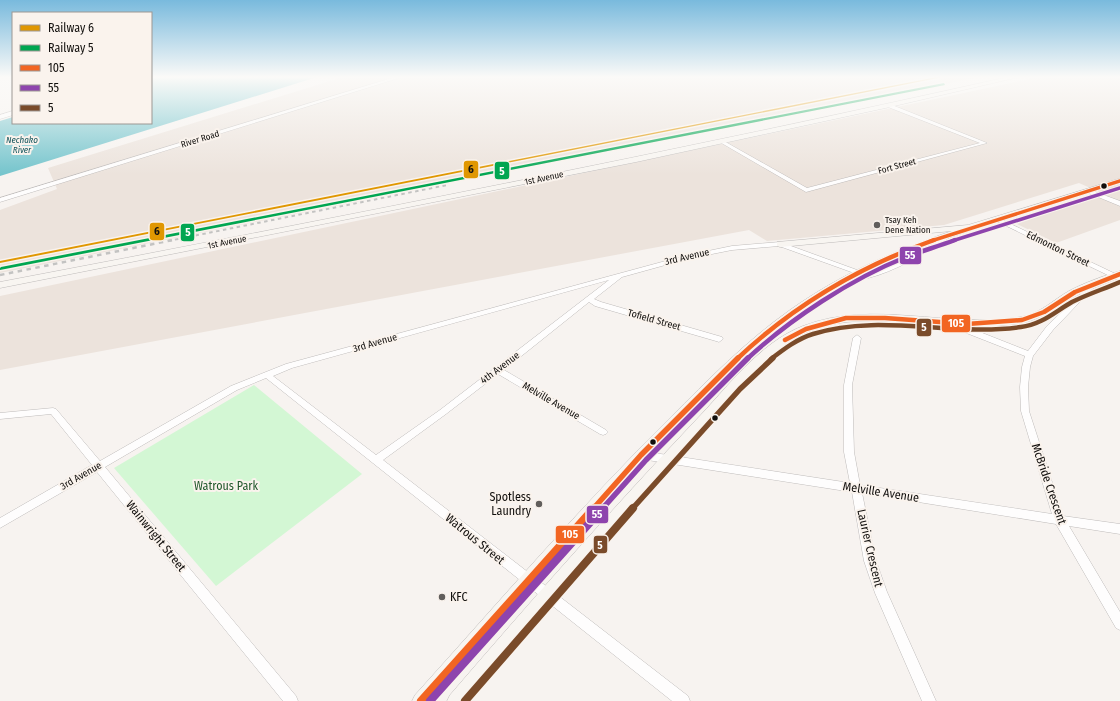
<svg xmlns="http://www.w3.org/2000/svg" width="1120" height="701" font-family="'Fira Sans Condensed',sans-serif">
  <style>
    .built { fill: #ece3dc }
    .green { fill: #d3f7d4 }
    .water { fill: #74c4cc }
    .lines { fill: none; stroke-linecap: round; stroke-linejoin: round }
    .minor-casing { stroke: #bebbba; stroke-width: 1 }
    .tertiary-casing { stroke: #bebbba; stroke-width: 1 }
    .secondary-casing { stroke: #bebbba; stroke-width: 1 }
    .minor { fill: #fefdfd; fill-rule: evenodd }
    .tertiary { fill: #fefdfd; fill-rule: evenodd }
    .secondary { fill: #f8f5f1; fill-rule: evenodd }
    .rail-far1 { stroke: #c3c3c2; stroke-width: 2; stroke-dasharray: 3.5 3.5; stroke-linecap: butt }
    .rail { stroke: #c3c3c2; stroke-width: 2.5; stroke-dasharray: 4.5 4.5; stroke-linecap: butt }
    .bus-1-far3-casing { stroke: #faf3ed; stroke-width: 5.5 }
    .bus-1-far2-casing { stroke: #faf3ed; stroke-width: 7 }
    .bus-1-far1-casing { stroke: #faf3ed; stroke-width: 8 }
    .bus-1-casing { stroke: #faf3ed; stroke-width: 10 }
    .bus-2-far3-casing { stroke: #faf3ed; stroke-width: 5.5 }
    .bus-2-far2-casing { stroke: #faf3ed; stroke-width: 7 }
    .bus-2-far1-casing { stroke: #faf3ed; stroke-width: 8 }
    .bus-2-casing { stroke: #faf3ed; stroke-width: 10 }
    .bus-3-far2-casing { stroke: #faf3ed; stroke-width: 7 }
    .bus-3-far1-casing { stroke: #faf3ed; stroke-width: 8 }
    .bus-3-casing { stroke: #faf3ed; stroke-width: 10 }
    .bus-1-far3 { stroke: #f26522; stroke-width: 3.5 }
    .bus-1-far2 { stroke: #f26522; stroke-width: 4.5 }
    .bus-1-far1 { stroke: #f26522; stroke-width: 5.5 }
    .bus-1 { stroke: #f26522; stroke-width: 8 }
    .bus-2-far3 { stroke: #8e44ad; stroke-width: 3.5 }
    .bus-2-far2 { stroke: #8e44ad; stroke-width: 4.5 }
    .bus-2-far1 { stroke: #8e44ad; stroke-width: 5.5 }
    .bus-2 { stroke: #8e44ad; stroke-width: 8 }
    .bus-3-far2 { stroke: #7a4b2a; stroke-width: 4.5 }
    .bus-3-far1 { stroke: #7a4b2a; stroke-width: 5.5 }
    .bus-3 { stroke: #7a4b2a; stroke-width: 8 }
    .rail-1-casing { stroke: #faf3ed; stroke-width: 3 }
    .rail-2-casing { stroke: #faf3ed; stroke-width: 3 }
    .rail-1 { fill: #e09701; fill-rule: evenodd }
    .rail-2 { fill: #00a651; fill-rule: evenodd }
    .bus-dot { fill: #100e0c; stroke: #faf3ed; stroke-width: 1.5 }
    .poi-dot { fill: #615e5c; stroke: #faf3ed; stroke-width: 1.5 }
    .labels { text-anchor: middle; dominant-baseline: central; stroke-width: 4; stroke-linejoin: round; paint-order: stroke }
    .far-street-label { font-size: 9px; fill: #100e0c; stroke: #faf3ed }
    .far-water-label { font-size: 9px; font-style: italic; fill: #0f5259; stroke: #faf3ed }
    .far-poi-label { font-size: 9px; fill: #100e0c; stroke: #faf3ed; text-anchor: start }
    .street-label { font-size: 10px; fill: #100e0c; stroke: #faf3ed }
    .near-street-label { font-size: 12px; fill: #100e0c; stroke: #faf3ed }
    .near-park-label { font-size: 12px; fill: #20582b; stroke: #faf3ed }
    .near-poi-label { font-size: 12px; fill: #100e0c; stroke: #faf3ed; text-anchor: end }
    .line-badge { stroke: #faf3ed; stroke-width: 1.5 }
    .badge-label { font-size: 11px; text-anchor: middle; font-weight: bold; fill: #fff }
    .pale-badge-label { font-size: 11px; text-anchor: middle; font-weight: bold; fill: #111 }
  </style>
  <rect width="100%" height="100%" fill="#f7f3f0"/>
  <path class="built" d="M 343,77 L 980,77 L 0,273 L 0,210 L 57,189 L 48,168 Z
    M 1039,77 L 1120,77 L 1120,220 L 1056,243 L 1017,224 L 1104,194 L 1079,183 L 944,225 L 767,241 L 749,230 L 0,370 L 0,296 Z"/>
  <path class="green" d="M 254,385 L 362,474 L 216,586 L 114,468 Z"/>
  <path class="water" d="M 156,77 L 317,77 L 0,176 L 0,121 L 13,117 L 13,123 L 151,123 L 151,79 Z"/>
  <g class="lines">
    <g class="minor-casing">
      <path id="minor" d="M 888,105 L 892,105 L 987,143 L 806,192 L 718,141 L 722,140 L 807,188 L 980,143 L 888,107 Z
        M 996,217 L 1120,276 L 1120,281 L 994,220 L 993,219 Z
        M 948,234 L 951,236 L 950,237 C 928,252 894,272 868,278 L 779,246 L 732,250 L 687,259 L 622,277 L 594,299 L 601,302 L 722,337 L 723,339 L 719,342 L 716,341 L 595,306 L 589,302 L 504,370 L 606,430 L 608,432 L 606,434 L 603,435 L 600,434 L 498,374 L 446,414 L 383,460 L 688,696 L 690,701 L 672,701 L 266,378 L 237,390 L 105,467 L 296,696 L 298,701 L 283,701 L 97,472 L 0,528 L 0,518 L 92,465 L 51,414 L 0,419 L 0,413 L 53,408 L 56,409 L 100,461 L 231,386 L 286,364 L 684,256 L 732,246 L 780,242 L 868,274 L 875,272 L 926,248 ZM 609,280 L 440,410 L 376,455 L 273,376 L 292,368 Z
        M 1093,283 L 1097,285 L 1095,286 L 1053,330 L 1033,356 L 1030,367 L 1028,387 L 1029,411 L 1063,516 L 1120,524 L 1120,534 L 1069,526 L 1120,612 L 1120,630 L 1116,628 L 1056,524 L 862,493 L 876,561 L 887,592 L 936,701 L 922,701 L 875,593 L 864,561 L 852,492 L 641,459 L 638,458 L 636,455 L 638,452 L 641,451 L 850,483 L 844,452 L 844,385 L 853,338 L 857,335 L 861,338 L 852,385 L 854,452 L 860,485 L 1052,514 L 1021,411 L 1020,387 L 1022,367 L 1025,356 L 946,325 L 945,323 L 949,321 L 952,321 L 1028,351 L 1047,326 L 1091,284 Z"/>
    </g>
    <g class="tertiary-casing">
      <path id="tertiary" d="M 395,77 L 402,77 L 0,202 L 0,198 Z
        M 13,111 L 13,115 L 0,119 L 0,115 Z
        M 1086,190 L 1090,190 L 1120,201 L 1120,206 L 1086,192 Z"/>
    </g>
    <g class="secondary-casing">
      <path id="secondary" d="M 1008,77 L 1019,77 L 890,107 L 636,162 L 0,288 L 0,282 C 337,218 673,152 1008,77 Z
        M 1120,179 L 1120,183 L 974,229 L 906,253 L 864,273 L 799,313 L 762,341 L 733,369 L 646,459 L 433,701 L 412,701 L 415,695 C 499,602 581,506 670,418 C 708,380 746,341 790,310 C 841,274 894,251 952,231 L 780,247 L 777,246 L 777,242 L 968,225 Z
        M 1120,271 L 1120,277 C 1106,284 1091,288 1078,295 C 1057,305 1042,320 1018,324 C 998,326 977,328 956,327 C 908,324 858,313 812,330 C 770,346 734,395 705,427 C 623,516 546,609 468,701 L 447,701 L 450,695 C 530,602 611,510 695,421 C 727,388 759,343 803,326 C 873,299 948,329 1021,317 C 1040,314 1053,300 1069,291 C 1084,283 1103,276 1120,271 Z"/>
    </g>
    <use href="#minor" class="minor"/>
    <use href="#tertiary" class="tertiary"/>
    <use href="#secondary" class="secondary"/>
    <path class="rail-far1" d="M 168,241 L 447,185"/>
    <path class="rail" d="M 0,275 L 173,240"/>
    <g class="bus-1-far3-casing">
      <path id="bus-1-far3" d="M 931,241 L 1120,181"/>
    </g>
    <g class="bus-1-far2-casing">
      <path id="bus-1-far2" d="M 785,340 L 806,329 L 846,318 L 885,318 L 967,324 L 1022,320 L 1044,312 L 1075,292 L 1120,274
        M 737,359 C 793,306 861,266 934,240"/>
    </g>
    <g class="bus-1-far1-casing">
      <path id="bus-1-far1" d="M 593,509 L 641,455 L 738,358"/>
    </g>
    <g class="bus-1-casing">
      <path id="bus-1" d="M 421,701 L 594,508"/>
    </g>
    <g class="bus-2-far3-casing">
      <path id="bus-2-far3" d="M 952,241 L 1120,188"/>
    </g>
    <g class="bus-2-far2-casing">
      <path id="bus-2-far2" d="M 747,359 C 790,319 851,279 906,257 C 922,251 939,246 955,240"/>
    </g>
    <g class="bus-2-far1-casing">
      <path id="bus-2-far1" d="M 602,509 L 646,460 L 748,358"/>
    </g>
    <g class="bus-2-casing">
      <path id="bus-2" d="M 430,701 L 603,508"/>
    </g>
    <g class="bus-3-far2-casing">
      <path id="bus-3-far2" d="M 771,359 C 784,349 797,339 813,334 C 880,313 952,337 1021,327 C 1041,325 1056,311 1072,302 C 1088,294 1104,289 1120,282"/>
    </g>
    <g class="bus-3-far1-casing">
      <path id="bus-3-far1" d="M 632,509 L 740,389 L 773,358"/>
    </g>
    <g class="bus-3-casing">
      <path id="bus-3" d="M 465,701 L 633,508"/>
    </g>
    <use href="#bus-1-far3" class="bus-1-far3"/>
    <use href="#bus-1-far2" class="bus-1-far2"/>
    <use href="#bus-1-far1" class="bus-1-far1"/>
    <use href="#bus-1" class="bus-1"/>
    <use href="#bus-2-far3" class="bus-2-far3"/>
    <use href="#bus-2-far2" class="bus-2-far2"/>
    <use href="#bus-2-far1" class="bus-2-far1"/>
    <use href="#bus-2" class="bus-2"/>
    <use href="#bus-3-far2" class="bus-3-far2"/>
    <use href="#bus-3-far1" class="bus-3-far1"/>
    <use href="#bus-3" class="bus-3"/>
    <g class="rail-1-casing">
      <path id="rail-1" d="M 937,77 L 943,77 L 0,263 L 0,261 Z"/>
    </g>
    <g class="rail-2-casing">
      <path id="rail-2" d="M 944,83 L 945,85 L 0,270 L 0,268 L 1,267 Z"/>
    </g>
    <use href="#rail-1" class="rail-1"/>
    <use href="#rail-2" class="rail-2"/>
  </g>
  <linearGradient id="sky" x2="0" y2="1"><stop stop-color="#79badd"/><stop offset="0.44" stop-color="#fbfaf8"/><stop offset="1" stop-color="#fbfaf8" stop-opacity="0"/></linearGradient>
  <rect width="1120" height="175" fill="url(#sky)"/>
  <g class="bus-dot">
    <circle cx="1104" cy="186" r="3.5"/>
    <circle cx="715" cy="418" r="3.5"/>
    <circle cx="653" cy="442" r="3.5"/>
  </g>
  <g class="poi-dot">
    <circle cx="877" cy="225" r="4"/>
    <circle cx="539" cy="504" r="4"/>
    <circle cx="442" cy="597" r="4"/>
  </g>
  <g class="labels">
    <g class="far-street-label">
      <text transform="translate(200 139) rotate(-17)">River Road</text>
      <text transform="translate(897 166) rotate(-15)">Fort Street</text>
      <text transform="translate(544 178) rotate(-12)">1st Avenue</text>
      <text transform="translate(227 242) rotate(-11)">1st Avenue</text>
    </g>
    <g class="far-water-label">
      <text x="22" y="140">Nechako<tspan x="22" dy="10">River</tspan></text>
    </g>
    <g class="far-poi-label">
      <text x="885" y="220">Tsay Keh<tspan x="885" dy="10">Dene Nation</tspan></text>
    </g>
    <g class="street-label">
      <text transform="translate(1058 249) rotate(26)">Edmonton Street</text>
      <text transform="translate(687 257) rotate(-13)">3rd Avenue</text>
      <text transform="translate(654 320) rotate(16)">Tofield Street</text>
      <text transform="translate(375 343) rotate(-16)">3rd Avenue</text>
      <text transform="translate(500 368) rotate(-37)">4th Avenue</text>
      <text transform="translate(551 401) rotate(30)">Melville Avenue</text>
      <text transform="translate(81 476) rotate(-30)">3rd Avenue</text>
    </g>
    <g class="near-street-label">
      <text transform="translate(1049 484) rotate(71)">McBride Crescent</text>
      <text transform="translate(881 492) rotate(9)">Melville Avenue</text>
      <text transform="translate(156 536) rotate(51)">Wainwright Street</text>
      <text transform="translate(475 539) rotate(39)">Watrous Street</text>
      <text transform="translate(870 548) rotate(77)">Laurier Crescent</text>
    </g>
    <g class="near-park-label">
      <text x="226" y="486">Watrous Park</text>
    </g>
    <g class="near-poi-label">
      <text x="531" y="497">Spotless<tspan x="531" dy="14">Laundry</tspan></text>
      <text x="450" y="597" text-anchor="start">KFC</text>
    </g>
  </g>
  <g class="line-badge">
    <rect x="463" y="160" width="16" height="19" rx="4" fill="#e09701"/>
    <rect x="494" y="161" width="16" height="19" rx="4" fill="#00a651"/>
    <rect x="149" y="222" width="16" height="19" rx="4" fill="#e09701"/>
    <rect x="180" y="223" width="15" height="19" rx="4" fill="#00a651"/>
    <rect x="899" y="246" width="23" height="19" rx="4" fill="#8e44ad"/>
    <rect x="941" y="314" width="30" height="19" rx="4" fill="#f26522"/>
    <rect x="916" y="318" width="16" height="19" rx="4" fill="#7a4b2a"/>
    <rect x="586" y="505" width="23" height="19" rx="4" fill="#8e44ad"/>
    <rect x="555" y="525" width="30" height="19" rx="4" fill="#f26522"/>
    <rect x="593" y="535" width="15" height="19" rx="4" fill="#7a4b2a"/>
  </g>
  <g class="badge-label">
    <text x="502" y="175">5</text>
    <text x="188" y="236">5</text>
    <text x="910" y="259">55</text>
    <text x="956" y="327">105</text>
    <text x="924" y="331">5</text>
    <text x="597" y="518">55</text>
    <text x="570" y="538">105</text>
    <text x="600" y="549">5</text>
  </g>
  <g class="pale-badge-label">
    <text x="471" y="173">6</text>
    <text x="157" y="235">6</text>
  </g>
  <rect x="12" y="12" width="140" height="112" fill="#faf3ed" stroke="#9c9793"/>
  <rect x="20" y="25" width="20" height="6" fill="#e09701" stroke="#9c9793"/>
  <text x="48" y="32" font-size="12" fill="#100e0c">Railway 6</text>
  <rect x="20" y="45" width="20" height="6" fill="#00a651" stroke="#9c9793"/>
  <text x="48" y="52" font-size="12" fill="#100e0c">Railway 5</text>
  <rect x="20" y="65" width="20" height="6" fill="#f26522" stroke="#9c9793"/>
  <text x="48" y="72" font-size="12" fill="#100e0c">105</text>
  <rect x="20" y="85" width="20" height="6" fill="#8e44ad" stroke="#9c9793"/>
  <text x="48" y="92" font-size="12" fill="#100e0c">55</text>
  <rect x="20" y="105" width="20" height="6" fill="#7a4b2a" stroke="#9c9793"/>
  <text x="48" y="112" font-size="12" fill="#100e0c">5</text>
</svg>
